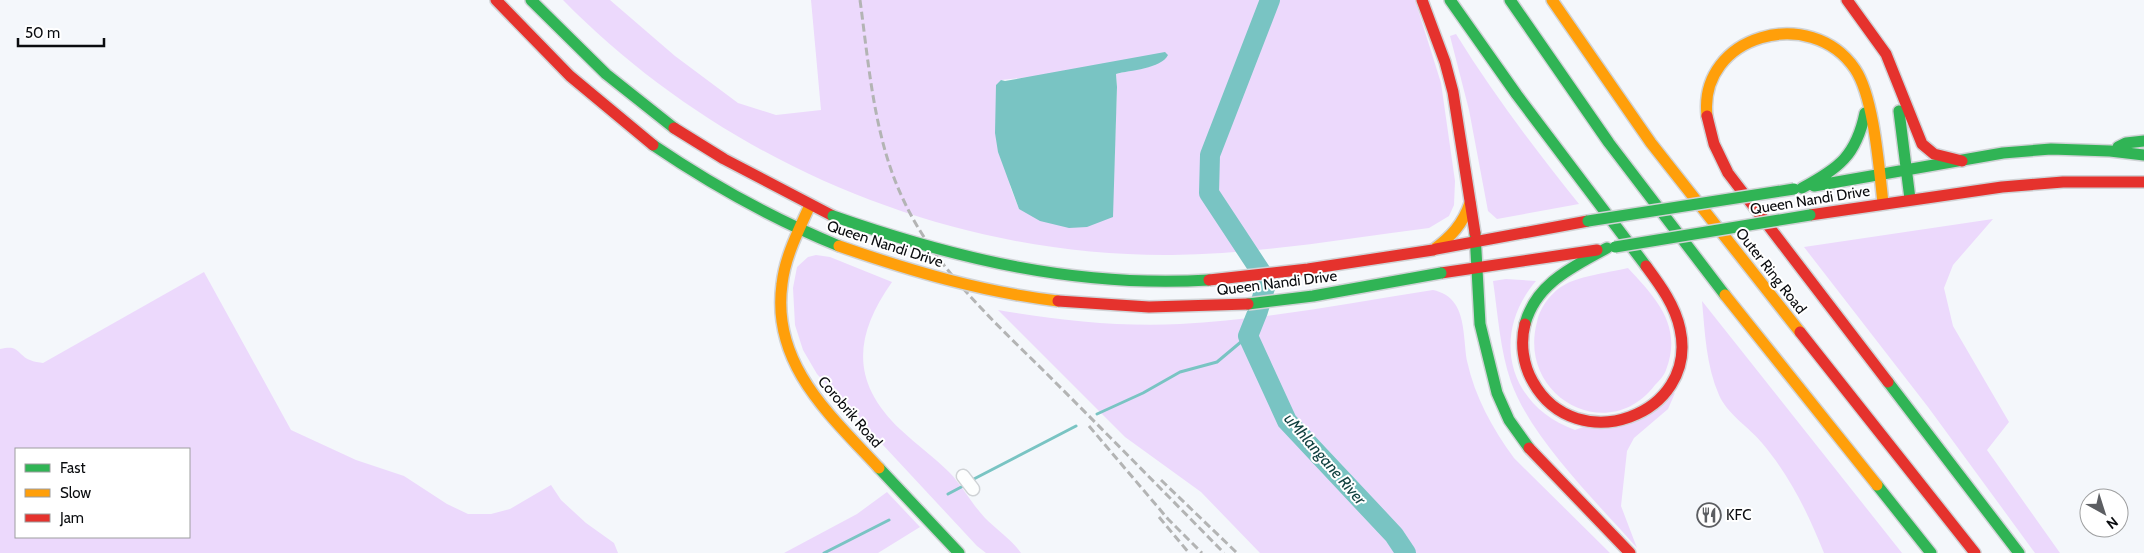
<svg xmlns="http://www.w3.org/2000/svg" width="2144" height="553" font-family="Cabin,sans-serif">
  <style>
    .green { fill: #ecd9fc; fill-rule: evenodd }
    .water { fill: #79c4c3 }
    .lines { fill: none; stroke-linecap: round; stroke-linejoin: round }
    .stream { stroke: #79c4c3; stroke-width: 3 }
    .river { stroke: #79c4c3; stroke-width: 20 }
    .street-casing { stroke: #d0d3d6; stroke-width: 15 }
    .fast-casing { stroke: #d0d3d6; stroke-width: 14 }
    .slow-casing { stroke: #d0d3d6; stroke-width: 14 }
    .jam-casing { stroke: #d0d3d6; stroke-width: 14 }
    .street { stroke: #fdfefe; stroke-width: 12 }
    .fast { stroke: #30b455; stroke-width: 11 }
    .slow { stroke: #ff9f0a; stroke-width: 11 }
    .jam { stroke: #e5322d; stroke-width: 11 }
    .rail { stroke: #b3b4b4; stroke-width: 3; stroke-dasharray: 8 4; stroke-linecap: butt }
    .fast-bridge-casing { stroke: #d0d3d6; stroke-width: 14; stroke-linecap: butt }
    .slow-bridge-casing { stroke: #d0d3d6; stroke-width: 14; stroke-linecap: butt }
    .jam-bridge-casing { stroke: #d0d3d6; stroke-width: 14; stroke-linecap: butt }
    .fast-bridge { stroke: #30b455; stroke-width: 11 }
    .slow-bridge { stroke: #ff9f0a; stroke-width: 11 }
    .jam-bridge { stroke: #e5322d; stroke-width: 11 }
    .labels { text-anchor: middle; dominant-baseline: central; stroke-width: 4; stroke-linejoin: round; paint-order: stroke }
    .street-label { font-size: 15px; fill: #0a0c0f; stroke: #fff }
    .poi-label { font-size: 15px; fill: #0a0c0f; stroke: #fff; text-anchor: start }
    .water-label { font-size: 16px; font-style: italic; fill: #124241; stroke: #fff }
  </style>
  <rect width="100%" height="100%" fill="#f4f7fb"/>
  <path class="green" d="M 563,0 L 610,0 L 675,56 L 738,103 L 776,115 L 821,110 L 811,0 L 1415,0 L 1441,83 L 1455,181 L 1454,205 L 1449,216 L 1429,228 C 1344,239 1258,254 1172,255 C 946,257 721,161 563,0 ZM 1154,65 L 1116,74 L 1117,87 L 1112,217 L 1019,209 L 1010,186 L 1001,80 Z
    M 1456,34 C 1493,94 1535,149 1579,204 L 1497,219 L 1488,211 L 1469,110 L 1450,36 Z
    M 1993,219 L 1953,265 L 1944,288 L 1953,326 L 2009,422 L 1987,450 L 2060,553 L 2035,553 L 1928,407 L 1804,247 Z
    M 816,255 L 830,257 L 892,282 C 854,336 850,382 901,430 C 917,445 935,458 950,473 C 963,487 972,504 985,518 C 997,530 1011,539 1021,553 L 986,553 L 977,546 L 817,374 L 803,350 L 795,325 L 793,288 L 797,267 L 808,257 Z
    M 1628,268 C 1656,298 1683,326 1666,370 C 1664,376 1659,381 1655,385 C 1608,447 1517,396 1537,322 C 1540,307 1552,291 1566,284 C 1580,276 1612,272 1628,268 Z
    M 204,272 L 291,430 L 356,460 L 404,476 L 447,504 L 468,514 L 491,514 L 510,509 L 551,485 L 561,500 L 586,523 L 614,543 L 618,553 L 0,553 L 0,349 C 20,344 16,354 30,360 C 34,362 39,362 43,363 ZM 16,449 L 189,449 L 189,537 L 16,537 Z
    M 1506,279 L 1536,281 C 1490,335 1508,406 1575,430 L 1675,393 L 1668,409 L 1634,438 L 1627,451 L 1621,506 L 1637,548 C 1596,501 1532,440 1511,382 C 1500,350 1498,315 1493,281 Z
    M 1433,290 C 1442,292 1450,296 1455,304 C 1465,318 1464,344 1467,361 C 1475,397 1492,428 1514,458 L 1610,553 L 1260,553 L 1201,492 L 1125,437 L 998,310 C 1058,320 1118,327 1180,324 C 1265,320 1349,303 1433,290 Z
    M 1702,301 L 1902,553 L 1824,553 C 1808,513 1790,476 1762,443 C 1749,427 1727,414 1719,395 C 1706,365 1705,333 1702,301 Z
    M 887,492 L 920,527 L 878,553 L 784,553 L 857,514 Z"/>
  <path class="water" d="M 1165,52 L 1168,55 C 1161,69 1130,70 1116,74 L 1117,87 L 1113,217 L 1087,227 L 1069,228 L 1040,221 L 1019,209 L 998,152 L 995,133 L 996,85 L 1001,80 L 1005,81 Z"/>
  <g class="lines">
    <path class="stream" d="M 1097,414 L 1143,393 L 1180,372 L 1217,362 L 1248,336
      M 970,481 L 1076,426
      M 948,494 L 965,485
      M 1397,540 L 1402,553
      M 824,553 L 889,520"/>
    <path class="river" d="M 1270,0 L 1210,155 L 1209,193 L 1267,281 L 1258,311 L 1248,336 L 1287,421 L 1394,535 L 1406,553"/>
    <g class="street-casing">
      <path id="street" d="M 963,476 L 973,489"/>
    </g>
    <g class="fast-casing">
      <path id="fast" d="M 531,0 L 606,74 L 674,128
        M 1450,0 L 1517,95 L 1646,266
        M 1510,0 L 1609,143 L 1725,295
        M 1899,111 L 1910,199
        M 653,145 C 712,185 773,219 839,246
        M 2118,147 L 2126,143 L 2144,141
        M 1814,186 L 2003,153 L 2051,149 L 2110,151 L 2144,155
        M 1802,188 C 1839,168 1856,156 1865,113
        M 1475,233 L 1480,324 L 1497,393 L 1509,420 L 1529,448
        M 1525,324 C 1536,283 1573,267 1607,248
        M 1888,382 L 2019,553
        M 879,468 L 959,553
        M 1877,485 L 1931,553"/>
    </g>
    <g class="slow-casing">
      <path id="slow" d="M 1552,0 L 1651,143 L 1800,332
        M 1707,116 C 1698,35 1811,4 1855,69 C 1874,97 1879,168 1883,203
        M 810,205 C 799,230 785,256 782,284 C 771,364 830,415 879,468
        M 1433,250 C 1451,237 1463,224 1470,203
        M 1725,295 L 1877,485"/>
    </g>
    <g class="jam-casing">
      <path id="jam" d="M 496,0 L 570,76 L 653,145
        M 1422,0 L 1445,62 L 1453,92 L 1475,233
        M 1847,0 L 1886,54 L 1922,144 L 1934,154 L 1962,161
        M 1707,116 L 1714,144 L 1728,173 L 1888,382
        M 674,128 L 724,159 L 833,216
        M 1810,215 L 2002,187 L 2063,182 L 2144,182
        M 1436,249 L 1588,221
        M 1441,273 L 1597,250
        M 1525,324 C 1520,343 1523,365 1533,382 C 1576,459 1699,416 1680,329 C 1675,305 1660,285 1646,266
        M 1800,332 L 1975,553
        M 1529,448 L 1630,553"/>
    </g>
    <use href="#street" class="street"/>
    <use href="#fast" class="fast"/>
    <use href="#slow" class="slow"/>
    <use href="#jam" class="jam"/>
    <path class="rail" d="M 860,0 C 869,66 874,138 903,199 C 936,271 999,326 1054,381 C 1111,438 1168,496 1224,553
      M 1089,426 L 1168,519 L 1202,553
      M 1161,480 L 1237,553
      M 1159,517 L 1189,553"/>
    <g class="fast-bridge-casing">
      <path id="fast-bridge" d="M 833,216 C 956,259 1078,288 1209,280
        M 1588,221 L 1794,189
        M 1615,247 L 1810,215
        M 1248,304 L 1313,296 L 1441,273"/>
    </g>
    <g class="slow-bridge-casing">
      <path id="slow-bridge" d="M 839,246 C 911,271 982,292 1058,301"/>
    </g>
    <g class="jam-bridge-casing">
      <path id="jam-bridge" d="M 1209,280 L 1308,269 L 1433,250
        M 1058,301 L 1149,307 L 1248,304"/>
    </g>
    <use href="#fast-bridge" class="fast-bridge"/>
    <use href="#slow-bridge" class="slow-bridge"/>
    <use href="#jam-bridge" class="jam-bridge"/>
  </g>
  <defs>
    <g id="restaurant-ring" transform="scale(1.25)"><circle r="9.5" fill="#fff" stroke="#5c5e62" stroke-width="1.5"/><path d="M-5-6h1v4h1v-4h1v4h1v-4h1v5L-1.5 .5V6h-2V.5L-5-1ZM5-6V6H3V1.5H1.5Q1.5-4 5-6Z" fill="#5c5e62"/></g>
  </defs>
  <g fill-rule="evenodd">
    <use href="#restaurant-ring" x="1709" y="515"/>
  </g>
  <g class="labels">
    <g class="street-label">
      <text transform="translate(1810 200) rotate(-9)">Queen Nandi Drive</text>
      <text transform="translate(885 244) rotate(18)">Queen Nandi Drive</text>
      <text transform="translate(1771 271) rotate(52)">Outer Ring Road</text>
      <text transform="translate(1277 283) rotate(-7)">Queen Nandi Drive</text>
      <text transform="translate(850 412) rotate(49)">Corobrik Road</text>
    </g>
    <g class="poi-label">
      <text x="1726" y="515">KFC</text>
    </g>
    <g class="water-label">
      <text transform="translate(1325 459) rotate(49)">uMhlangane River</text>
    </g>
  </g>
  <rect x="15" y="448" width="175" height="90" fill="#ffffff" stroke="#9d9e9f"/>
  <rect x="25" y="464" width="25" height="8" fill="#30b455" stroke="#9d9e9f"/>
  <text x="60" y="473" font-size="15" fill="#0a0c0f">Fast</text>
  <rect x="25" y="489" width="25" height="8" fill="#ff9f0a" stroke="#9d9e9f"/>
  <text x="60" y="498" font-size="15" fill="#0a0c0f">Slow</text>
  <rect x="25" y="514" width="25" height="8" fill="#e5322d" stroke="#9d9e9f"/>
  <text x="60" y="523" font-size="15" fill="#0a0c0f">Jam</text>
  <g transform="translate(2104 513) rotate(141)"><circle r="24" fill="#ffffff" stroke="#9d9e9f"/>
  <path d="M0-4L9 19L0 12L-9 19Z" fill="#5c5e62"/>
  <text y="-8" font-size="14" font-weight="bold" text-anchor="middle" fill="#0a0c0f">N</text>
  </g>
  <path d="M18 38v8h86v-8" fill="none" stroke="#0a0c0f" stroke-width="2.5"/>
  <text x="25" y="38" font-size="15" fill="#0a0c0f" stroke="#ffffff" stroke-width="4" paint-order="stroke">50 m</text>
</svg>
